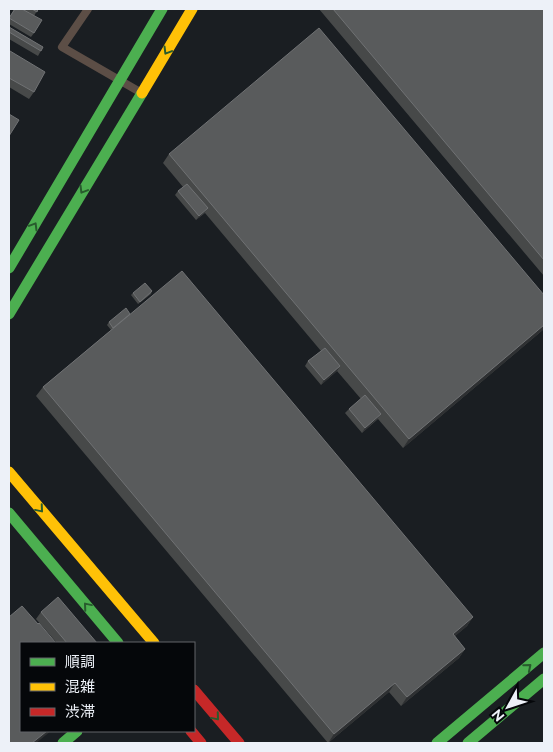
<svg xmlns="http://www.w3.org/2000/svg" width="553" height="752" font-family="Raleway,'Noto Sans JP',sans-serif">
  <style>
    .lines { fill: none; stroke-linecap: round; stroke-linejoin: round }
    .lane { stroke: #5c4e46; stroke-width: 8 }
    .fast { stroke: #4caf50; stroke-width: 11 }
    .slow { stroke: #ffc107; stroke-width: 11 }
    .jam { stroke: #c62828; stroke-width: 11 }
    .wall { fill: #474949 }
    .shaded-wall { fill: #2e3032 }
    .building { fill: #595b5c; stroke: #707274 }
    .oneway { stroke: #285b2d }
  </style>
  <rect width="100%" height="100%" fill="#1a1e22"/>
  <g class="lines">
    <path class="lane" d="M 88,9 L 62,47 L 140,92"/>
    <path class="fast" d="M 9,268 L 162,9
      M 9,314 L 142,93
      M 9,513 L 118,643
      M 63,743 L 77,731
      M 437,743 L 544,653
      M 468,743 L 544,679"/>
    <path class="slow" d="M 142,93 L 192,9
      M 9,472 L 154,643"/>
    <path class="jam" d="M 194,690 L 239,743
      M 191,731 L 201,743"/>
  </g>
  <path class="wall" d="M 14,9 L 38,9 L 34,16 L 34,33 L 31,37 L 9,24 L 9,18 Z
    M 319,9 L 544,9 L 544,276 Z
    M 9,27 L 43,47 L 38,56 L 9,39 Z
    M 9,52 L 34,92 L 29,99 L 9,87 Z
    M 169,154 L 544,295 L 544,329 L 403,448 L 378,419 L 362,433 L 345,413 L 349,409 L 361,399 L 337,371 L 321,385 L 305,366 L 308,361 L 321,351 L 205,213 L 196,220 L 175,195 L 178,191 L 183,187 L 163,163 Z
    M 152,291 L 151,294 L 138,304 L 131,295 L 133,293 Z
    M 130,314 L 473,617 L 467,626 L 455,636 L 465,649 L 459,658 L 401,706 L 389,692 L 328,743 L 36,396 L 43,387 L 111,330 L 107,325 L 109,322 Z
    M 41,612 L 97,643 L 57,643 L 36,619 Z"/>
  <path class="shaded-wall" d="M 208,208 L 204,213 L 196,220 L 199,216 Z
    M 544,325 L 544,329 L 403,448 L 409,439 Z
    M 340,366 L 337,371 L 321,385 L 324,380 Z
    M 381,414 L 377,419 L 362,433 L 365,428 Z
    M 473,617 L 467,626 L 447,643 L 453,634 Z
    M 465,649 L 459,658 L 401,706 L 407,697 Z
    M 395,683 L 389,692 L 328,743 L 334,734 Z
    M 47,731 L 51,731 L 36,743 L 32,743 Z"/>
  <path class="building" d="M 15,9 L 22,9 L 42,20 L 34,33 L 9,18 Z
    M 32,9 L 38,9 L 37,12 Z
    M 333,9 L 544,9 L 544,260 Z
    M 9,27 L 43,47 L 41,51 L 9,32 Z
    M 319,28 L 544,295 L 544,325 L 409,439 L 169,154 Z
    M 10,51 L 45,72 L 34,92 L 9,78 L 9,52 Z
    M 9,114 L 19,120 L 9,136 Z
    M 187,184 L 208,208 L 199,216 L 178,191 Z
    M 182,271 L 473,617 L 453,634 L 465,649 L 407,697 L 395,683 L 334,734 L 43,387 Z
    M 145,283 L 152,291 L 140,302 L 133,293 Z
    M 126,308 L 130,314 L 113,328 L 109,322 Z
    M 325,348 L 340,366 L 324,380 L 308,361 Z
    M 365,395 L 381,414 L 365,428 L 349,409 Z
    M 58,597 L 97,643 L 67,643 L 41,612 Z
    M 22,606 L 38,624 L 39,623 L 56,643 L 21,643 L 21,731 L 47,731 L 32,743 L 9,743 L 9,617 Z"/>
  <defs><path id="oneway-chevron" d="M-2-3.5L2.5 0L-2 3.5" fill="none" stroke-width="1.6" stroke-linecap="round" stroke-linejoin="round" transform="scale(1.25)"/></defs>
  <g class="oneway">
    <use href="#oneway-chevron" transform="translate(167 51) rotate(121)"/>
    <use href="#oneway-chevron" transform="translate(83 190) rotate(121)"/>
    <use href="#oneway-chevron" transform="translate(34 226) rotate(-59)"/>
    <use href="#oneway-chevron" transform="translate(40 509) rotate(50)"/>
    <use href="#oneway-chevron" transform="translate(87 606) rotate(-130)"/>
    <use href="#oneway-chevron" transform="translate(528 667) rotate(-40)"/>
    <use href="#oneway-chevron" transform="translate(216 717) rotate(50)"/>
  </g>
  <rect width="553" height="752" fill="none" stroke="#edf1f8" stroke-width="20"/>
  <rect x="20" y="642" width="175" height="90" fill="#05070a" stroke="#626569"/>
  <rect x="30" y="658" width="25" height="8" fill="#4caf50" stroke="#626569"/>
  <text x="65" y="667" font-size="15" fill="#edf1f8">順調</text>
  <rect x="30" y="683" width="25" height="8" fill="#ffc107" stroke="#626569"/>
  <text x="65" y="692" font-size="15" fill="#edf1f8">混雑</text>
  <rect x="30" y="708" width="25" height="8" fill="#c62828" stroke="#626569"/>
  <text x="65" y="717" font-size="15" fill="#edf1f8">渋滞</text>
  <g transform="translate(508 707) rotate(230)" stroke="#05070a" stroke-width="4" paint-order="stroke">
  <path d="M0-4L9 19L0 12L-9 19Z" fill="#edf1f8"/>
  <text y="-8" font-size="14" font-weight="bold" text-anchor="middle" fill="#edf1f8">N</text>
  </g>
</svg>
